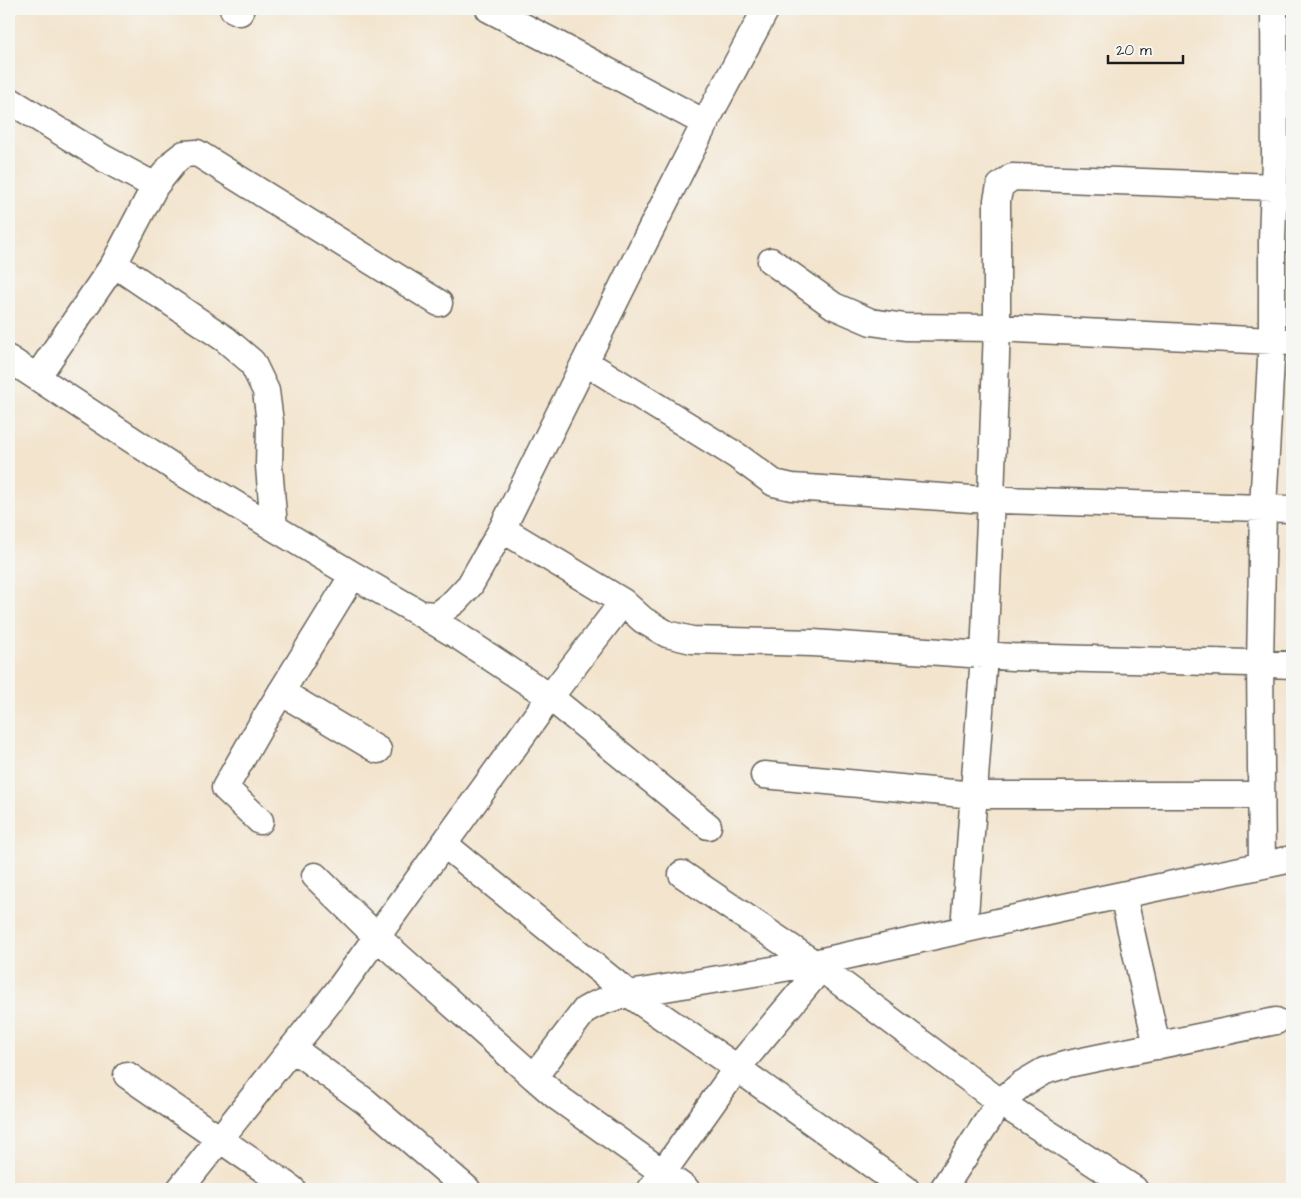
<svg xmlns="http://www.w3.org/2000/svg" width="1301" height="1198" font-family="'Architects Daughter',sans-serif">
  <style>
    .lines { fill: none; stroke-linecap: round; stroke-linejoin: round }
    .minor-casing { stroke: #67625a; stroke-width: 29 }
    .minor { stroke: #fff; stroke-width: 26 }
  </style>
  <rect width="100%" height="100%" fill="#f6f6f2"/>
  <filter id="ink" filterUnits="userSpaceOnUse"><feTurbulence type="fractalNoise" baseFrequency=".02" numOctaves="2"/><feDisplacementMap in="SourceGraphic" scale="10" xChannelSelector="R" yChannelSelector="G"/><feConvolveMatrix kernelMatrix="1 2 1 2 8 2 1 2 1" color-interpolation-filters="sRGB"/></filter>
  <filter id="wash" filterUnits="userSpaceOnUse"><feTurbulence type="fractalNoise" baseFrequency=".0096" numOctaves="4" result="noise"/><feDisplacementMap in="SourceGraphic" scale="20" xChannelSelector="R" yChannelSelector="G"/><feGaussianBlur stdDeviation="1.12" result="paint"/><feColorMatrix in="noise" values="0 0 0 0 0 0 0 0 0 0 0 0 0 0 0 0 0 1.4 0 .05"/><feComposite in="paint" operator="in"/></filter>
  <g filter="url(#wash)">
    <rect width="100%" height="100%" fill="#f3e4cd"/>
  </g>
  <g filter="url(#ink)">
    <g class="lines">
      <g class="minor-casing">
        <path id="minor" d="M 233,9 L 240,12
          M 489,9 L 553,42 L 705,123
          M 9,100 L 105,159 L 155,186 L 114,264 L 37,377
          M 155,186 L 175,161 L 184,154 L 197,153 L 439,303
          M 771,261 L 834,306 L 871,322 L 905,327 L 997,328 L 1292,342
          M 114,264 L 225,339 L 252,362 L 266,391 L 270,422 L 269,466 L 274,527
          M 9,359 L 178,470 L 353,575 L 421,614 L 437,615 L 455,601 L 470,585 L 502,529 L 645,241 L 705,123 L 766,9
          M 585,362 L 737,456 L 774,483 L 792,487 L 972,499 L 1292,509
          M 502,529 L 623,602 L 643,620 L 667,634 L 692,640 L 813,643 L 1012,657 L 1249,663 L 1292,665
          M 421,614 L 458,636 L 550,697 L 708,826
          M 281,692 L 378,750
          M 764,775 L 974,795 L 1261,795
          M 260,821 L 225,788 L 264,720 L 353,575
          M 444,844 L 629,994 L 737,1068 L 906,1189
          M 1262,865 L 1260,663 L 1263,508 L 1272,341 L 1272,240 L 1275,157 L 1274,9
          M 682,874 L 821,968 L 1000,1102 L 1134,1189
          M 315,876 L 377,937 L 534,1077
          M 1123,895 L 1157,1046
          M 964,929 L 984,655 L 991,499 L 997,328 L 997,200 L 1000,186 L 1012,177 L 1274,187
          M 292,1048 L 366,1102 L 467,1189
          M 127,1075 L 292,1189
          M 180,1189 L 337,992 L 550,697 L 623,602
          M 651,1189 L 737,1068 L 821,968
          M 686,1189 L 557,1097 L 534,1077 L 585,1010 C 599,1001 613,998 629,994 L 814,963 L 1065,907 L 1292,859
          M 943,1189 L 1000,1102 L 1022,1084 L 1044,1071 L 1068,1064 L 1276,1021"/>
      </g>
      <use href="#minor" class="minor"/>
    </g>
  </g>
  <rect width="1301" height="1198" fill="none" stroke="#f6f6f2" stroke-width="30"/>
  <path d="M1108 55v8h75v-8" fill="none" stroke="#1c1c1c" stroke-width="2.5"/>
  <text x="1116" y="55" font-size="15" fill="#1c1c1c" stroke="#f6f6f2" stroke-width="4" paint-order="stroke">20 m</text>
</svg>
